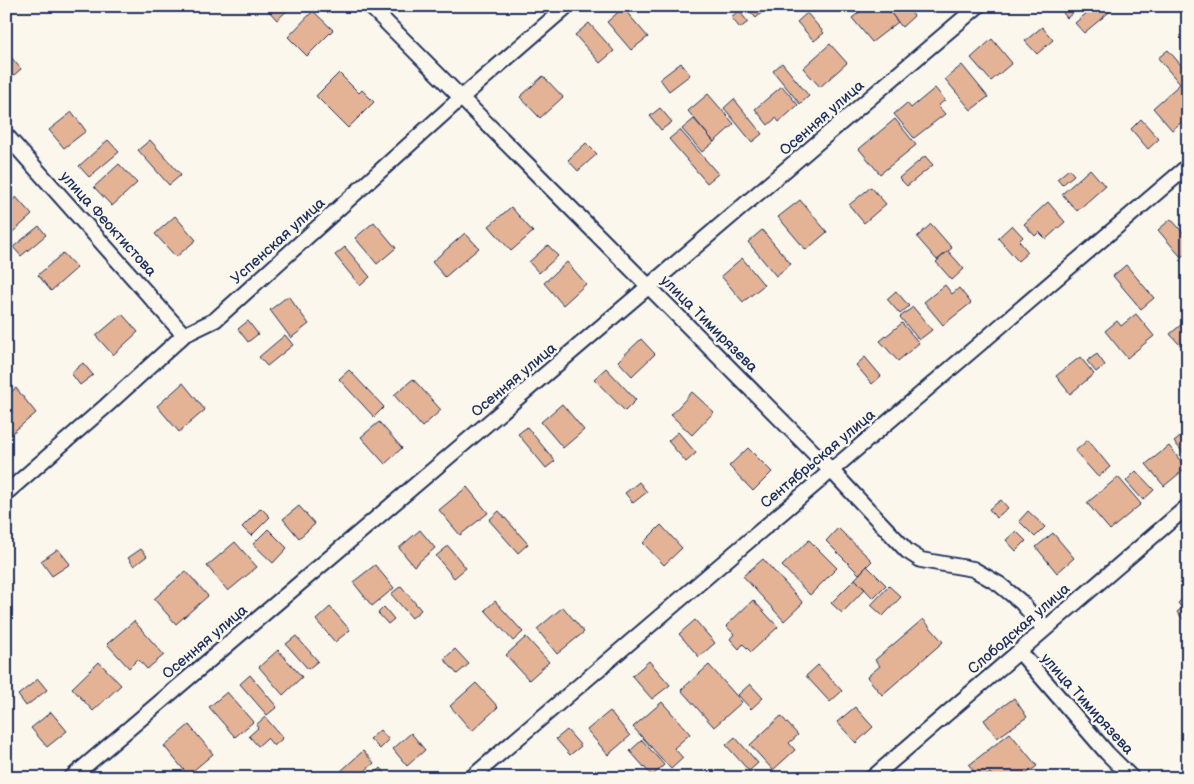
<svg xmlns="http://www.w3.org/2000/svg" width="1194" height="784" font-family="'Balsamiq Sans',sans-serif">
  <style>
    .building { fill: #e4b396; stroke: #1b2f5e }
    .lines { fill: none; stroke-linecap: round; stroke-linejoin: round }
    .minor-casing { stroke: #1b2f5e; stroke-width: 18 }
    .minor { stroke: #fbf7ec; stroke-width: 14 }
    .labels { text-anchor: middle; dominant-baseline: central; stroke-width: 5; stroke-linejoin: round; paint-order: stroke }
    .street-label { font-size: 15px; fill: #1b2f5e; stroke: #fbf7ec }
  </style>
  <rect width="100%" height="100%" fill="#fbf7ec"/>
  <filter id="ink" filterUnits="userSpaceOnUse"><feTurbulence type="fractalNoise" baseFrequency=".02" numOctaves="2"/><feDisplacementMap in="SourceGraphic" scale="10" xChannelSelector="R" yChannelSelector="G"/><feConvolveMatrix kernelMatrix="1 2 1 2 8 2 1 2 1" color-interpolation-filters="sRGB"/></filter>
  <g filter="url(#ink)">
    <path class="building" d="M 271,6 L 292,6 L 277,20 L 267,9 Z
      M 749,6 L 769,6 L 756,18 L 747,8 Z
      M 867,6 L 885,6 L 898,22 L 872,42 L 852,18 Z
      M 885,6 L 906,6 L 914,16 L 902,27 Z
      M 1058,6 L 1081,6 L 1067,18 Z
      M 1095,6 L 1112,6 L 1114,8 L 1084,33 L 1075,23 Z
      M 623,8 L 648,37 L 631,50 L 607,22 Z
      M 313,11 L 333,30 L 307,56 L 288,37 Z
      M 739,11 L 748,22 L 740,28 L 731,17 Z
      M 807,13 L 824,33 L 814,41 L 797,22 Z
      M 589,23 L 614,51 L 600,63 L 575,35 Z
      M 1042,27 L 1053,40 L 1037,54 L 1025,41 Z
      M 992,39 L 1012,63 L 991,81 L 971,58 Z
      M 830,44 L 847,63 L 820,87 L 803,68 Z
      M 1168,50 L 1188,73 L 1188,117 L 1172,130 L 1153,108 L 1180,84 L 1158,58 Z
      M 10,56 L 21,69 L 6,82 L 6,59 Z
      M 681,63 L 690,75 L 669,91 L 660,79 Z
      M 782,63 L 809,96 L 800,104 L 773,71 Z
      M 962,65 L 988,97 L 971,110 L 945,79 Z
      M 339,73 L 359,93 L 362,90 L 374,102 L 348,128 L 316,96 Z
      M 543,76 L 563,97 L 540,118 L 520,97 Z
      M 782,86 L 798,105 L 779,122 L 776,118 L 768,125 L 755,109 Z
      M 935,88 L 945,100 L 938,106 L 945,114 L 914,138 L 894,114 L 907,103 L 911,108 Z
      M 708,94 L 734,124 L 714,142 L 688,111 Z
      M 734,99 L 762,134 L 752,142 L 724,108 Z
      M 660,108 L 672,122 L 661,130 L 650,116 Z
      M 72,112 L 86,131 L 64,148 L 49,130 Z
      M 694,119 L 714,142 L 702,152 L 682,129 Z
      M 895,119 L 916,145 L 880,174 L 859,149 Z
      M 1141,119 L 1159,139 L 1148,149 L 1131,129 Z
      M 680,130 L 718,174 L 707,183 L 669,139 Z
      M 108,140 L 119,152 L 89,177 L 79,166 Z
      M 150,140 L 181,175 L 169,185 L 138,150 Z
      M 586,143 L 597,154 L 578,171 L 568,160 Z
      M 925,156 L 933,165 L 907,186 L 899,178 Z
      M 119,164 L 137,183 L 112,206 L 94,187 Z
      M 1069,169 L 1074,175 L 1062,185 L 1057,179 Z
      M 1090,169 L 1105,186 L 1077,211 L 1062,194 Z
      M 871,187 L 886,204 L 864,223 L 849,205 Z
      M 16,197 L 32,215 L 6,238 L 6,206 Z
      M 800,200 L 827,232 L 806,250 L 778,217 Z
      M 1048,202 L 1065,222 L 1046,239 L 1039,232 L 1035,236 L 1024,224 Z
      M 511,207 L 533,232 L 511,251 L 489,226 Z
      M 175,216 L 196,240 L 176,257 L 155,234 Z
      M 1171,219 L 1188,238 L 1188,252 L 1181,257 L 1158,230 Z
      M 374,222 L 396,248 L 377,264 L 355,238 Z
      M 931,224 L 952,248 L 937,260 L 917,237 Z
      M 1012,225 L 1023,237 L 1019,241 L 1028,252 L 1018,261 L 998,238 Z
      M 39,226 L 46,235 L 21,256 L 13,247 Z
      M 762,230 L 791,264 L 776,276 L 748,242 Z
      M 465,233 L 479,248 L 445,277 L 432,262 Z
      M 548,245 L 558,256 L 539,273 L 529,262 Z
      M 345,247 L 370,277 L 360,286 L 335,255 Z
      M 948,251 L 964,269 L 952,280 L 936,262 Z
      M 63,253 L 77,268 L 51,291 L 38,275 Z
      M 742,258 L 764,285 L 743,302 L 721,276 Z
      M 567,262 L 586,284 L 563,305 L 544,283 Z
      M 1126,265 L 1154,298 L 1141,309 L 1113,276 Z
      M 945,285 L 952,294 L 959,288 L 971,303 L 943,325 L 924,302 Z
      M 896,291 L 909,306 L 900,314 L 887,299 Z
      M 288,296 L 309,324 L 291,338 L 270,310 Z
      M 913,307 L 932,330 L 919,340 L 900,317 Z
      M 122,314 L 138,332 L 113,355 L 96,336 Z
      M 1136,314 L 1154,336 L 1127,358 L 1105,331 L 1117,321 L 1121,326 Z
      M 1188,319 L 1188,339 L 1180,345 L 1170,334 Z
      M 248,321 L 258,334 L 248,342 L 238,329 Z
      M 902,323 L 919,343 L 898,361 L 880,341 Z
      M 285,335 L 293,345 L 267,366 L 259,357 Z
      M 641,339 L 655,354 L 632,376 L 618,361 Z
      M 1097,354 L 1105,365 L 1096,372 L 1087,361 Z
      M 865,357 L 881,376 L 872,384 L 856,365 Z
      M 1080,357 L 1094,374 L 1070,394 L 1056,376 Z
      M 83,363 L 93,375 L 80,385 L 71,373 Z
      M 606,368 L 636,400 L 625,411 L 594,379 Z
      M 349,370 L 384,407 L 374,417 L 339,379 Z
      M 413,379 L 441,410 L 422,427 L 394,395 Z
      M 183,383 L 205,410 L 179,432 L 157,406 Z
      M 16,388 L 36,413 L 11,434 L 6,428 L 6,396 Z
      M 692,392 L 714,412 L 692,435 L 671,415 Z
      M 562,404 L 584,430 L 563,448 L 541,422 Z
      M 379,422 L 402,448 L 385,464 L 361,437 Z
      M 527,427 L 555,461 L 546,468 L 518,434 Z
      M 1188,431 L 1188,458 L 1174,442 Z
      M 678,432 L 696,453 L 686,462 L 668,441 Z
      M 1088,440 L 1110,467 L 1098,477 L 1075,451 Z
      M 1169,446 L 1186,468 L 1164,486 L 1146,464 Z
      M 748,448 L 772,472 L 753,491 L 729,466 Z
      M 1136,471 L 1154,490 L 1143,500 L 1126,481 Z
      M 1118,477 L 1141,504 L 1110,530 L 1087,503 Z
      M 639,482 L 647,492 L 633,503 L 625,493 Z
      M 467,487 L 488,513 L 460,535 L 439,510 Z
      M 1001,500 L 1008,508 L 996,518 L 989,509 Z
      M 299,506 L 315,524 L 299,538 L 283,519 Z
      M 261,508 L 270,517 L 251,536 L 242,527 Z
      M 499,511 L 528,544 L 518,553 L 489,520 Z
      M 1028,511 L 1045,527 L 1035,537 L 1019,521 Z
      M 661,525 L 682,548 L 664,565 L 643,543 Z
      M 838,528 L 872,561 L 859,574 L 826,541 Z
      M 268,529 L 287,548 L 273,563 L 253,544 Z
      M 420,530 L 435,548 L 414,566 L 399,548 Z
      M 1016,531 L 1026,541 L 1016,551 L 1006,540 Z
      M 1053,533 L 1074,558 L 1057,573 L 1036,547 Z
      M 809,540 L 837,568 L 810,595 L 782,566 Z
      M 235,542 L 257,567 L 228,591 L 207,566 Z
      M 448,546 L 466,568 L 454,578 L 436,556 Z
      M 58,549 L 70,564 L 52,576 L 41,561 Z
      M 141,549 L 147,556 L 134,566 L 128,558 Z
      M 763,559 L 803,603 L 784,621 L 743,576 Z
      M 375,565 L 394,588 L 372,606 L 353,582 Z
      M 867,566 L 886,585 L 873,598 L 855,579 Z
      M 186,571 L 208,596 L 176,624 L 154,599 Z
      M 855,579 L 865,589 L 842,613 L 831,603 Z
      M 401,586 L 421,610 L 412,618 L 391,594 Z
      M 889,586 L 901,597 L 883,616 L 871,605 Z
      M 1188,594 L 1188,625 L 1177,612 L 1182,608 L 1178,603 Z
      M 753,600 L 778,627 L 751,652 L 743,644 L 739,649 L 730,639 L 734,634 L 726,626 Z
      M 495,601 L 523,632 L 513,641 L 485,610 Z
      M 330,607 L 350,630 L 335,642 L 316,620 Z
      M 384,607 L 394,619 L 388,624 L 378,613 Z
      M 563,607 L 584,632 L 557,654 L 537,629 Z
      M 923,619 L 943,642 L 882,695 L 867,677 L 880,666 L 875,660 Z
      M 695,620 L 715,643 L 699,657 L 679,634 Z
      M 134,621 L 164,655 L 147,669 L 138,659 L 129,668 L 107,644 Z
      M 296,636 L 318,661 L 308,669 L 286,644 Z
      M 526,637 L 549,662 L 529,680 L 506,655 Z
      M 455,649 L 469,664 L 457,674 L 444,659 Z
      M 278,650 L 302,677 L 283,695 L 259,667 Z
      M 649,661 L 670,685 L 652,699 L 632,676 Z
      M 99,662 L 121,685 L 93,711 L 72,688 Z
      M 709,665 L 742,702 L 714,727 L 681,690 Z
      M 818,665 L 842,691 L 830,702 L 806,676 Z
      M 250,675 L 277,707 L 267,715 L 240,684 Z
      M 38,679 L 47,690 L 26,706 L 18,695 Z
      M 476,683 L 498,707 L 472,731 L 450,706 Z
      M 750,684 L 763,698 L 751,709 L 738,695 Z
      M 227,692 L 253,722 L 235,737 L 209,707 Z
      M 1014,698 L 1027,717 L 997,738 L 984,720 Z
      M 662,702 L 690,734 L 674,748 L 683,758 L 671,769 L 633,727 Z
      M 855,707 L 873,727 L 856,743 L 837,722 Z
      M 610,711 L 630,736 L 608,755 L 587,730 Z
      M 51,712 L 67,731 L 47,747 L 31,728 Z
      M 781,716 L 798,735 L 789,743 L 795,750 L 773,770 L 750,745 Z
      M 265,717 L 283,738 L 274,746 L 267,738 L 258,746 L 249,736 L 258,728 L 256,725 Z
      M 189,725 L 213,754 L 188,775 L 164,746 Z
      M 380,730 L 389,740 L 380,749 L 370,739 Z
      M 567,730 L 581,746 L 570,755 L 556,739 Z
      M 411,733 L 425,750 L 407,766 L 393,749 Z
      M 1010,733 L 1037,766 L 1021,778 L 994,778 L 990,773 L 984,778 L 979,778 L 969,765 Z
      M 735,737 L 758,763 L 749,771 L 726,745 Z
      M 642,740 L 664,765 L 652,776 L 630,751 Z
      M 363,751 L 374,763 L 357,778 L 347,778 L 341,771 Z
      M 381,768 L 389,778 L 370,778 Z"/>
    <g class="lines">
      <g class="minor-casing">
        <path id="minor" d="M 370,6 L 831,470 L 907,551 L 921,560 L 973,569 L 999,584 L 1021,602 L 1044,629
          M 6,135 L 184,335
          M 6,493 L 106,406 L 184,335 L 215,320 L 462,97 L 567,6
          M 1019,651 L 1107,753 L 1132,778
          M 71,778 L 978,6
          M 471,778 L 1188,166
          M 872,778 L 1188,506"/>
      </g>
      <use href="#minor" class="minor"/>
    </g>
  </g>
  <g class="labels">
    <g class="street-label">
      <text transform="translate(822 118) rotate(-41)">Осенняя улица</text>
      <text transform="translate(108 224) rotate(48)">улица Феоктистова</text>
      <text transform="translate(278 241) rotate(-42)">Успенская улица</text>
      <text transform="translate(709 324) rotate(45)">улица Тимирязева</text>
      <text transform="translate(514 380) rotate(-40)">Осенняя улица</text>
      <text transform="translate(818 459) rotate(-40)">Сентябрьская улица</text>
      <text transform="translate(1019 629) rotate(-41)">Слободская улица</text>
      <text transform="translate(205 642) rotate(-40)">Осенняя улица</text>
      <text transform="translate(1087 704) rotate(48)">улица Тимирязева</text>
    </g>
  </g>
  <rect width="1194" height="784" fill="none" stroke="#fbf7ec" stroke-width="25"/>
  <rect x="12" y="12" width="1169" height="759" fill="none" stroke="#1b2f5e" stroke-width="2" filter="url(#ink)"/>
</svg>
